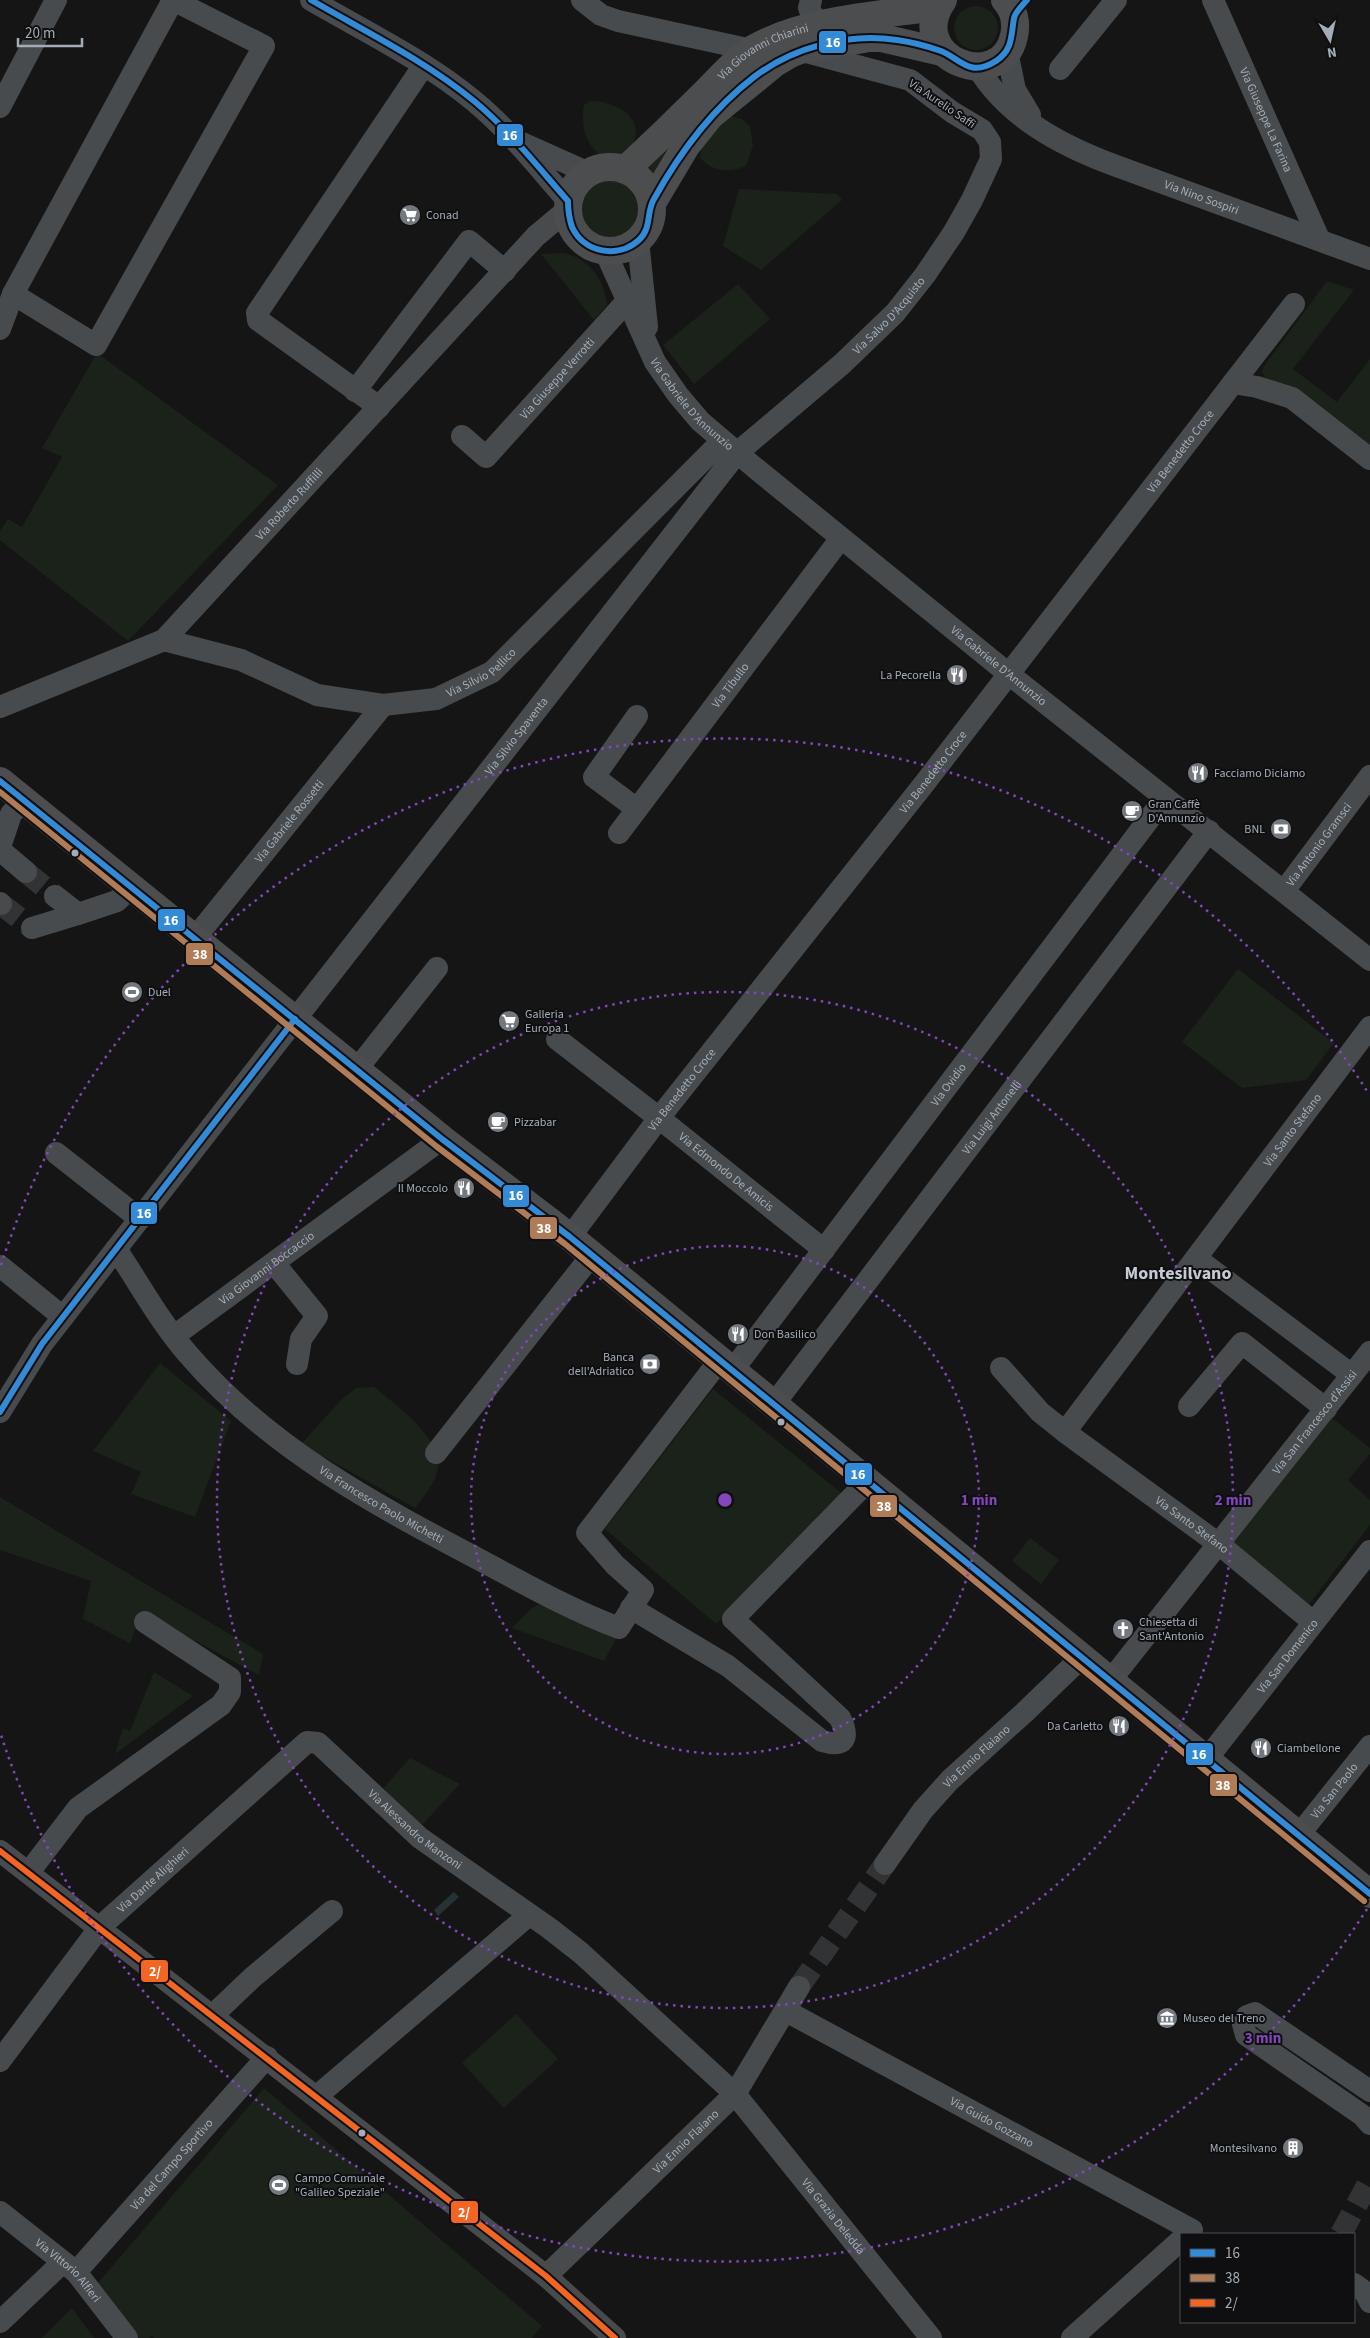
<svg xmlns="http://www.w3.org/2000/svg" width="1370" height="2338" font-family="'Source Sans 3',sans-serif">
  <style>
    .green { fill: #1b221a }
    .water { fill: #273237 }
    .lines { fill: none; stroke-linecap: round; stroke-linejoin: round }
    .minor-tunnel { stroke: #323335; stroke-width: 22; stroke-dasharray: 22 11; stroke-linecap: butt }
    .minor { stroke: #484b4e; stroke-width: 22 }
    .major { stroke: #4b4d4f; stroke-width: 28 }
    .bus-1-casing { stroke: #0f0f11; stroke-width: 10 }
    .bus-2-casing { stroke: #0f0f11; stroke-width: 10 }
    .bus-3-casing { stroke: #0f0f11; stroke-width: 10 }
    .bus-1 { stroke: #338bd7; stroke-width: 6 }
    .bus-2 { stroke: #b07c57; stroke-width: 6 }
    .bus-3 { stroke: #f26522; stroke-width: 6 }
    .ring { fill: none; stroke: #8346bd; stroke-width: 2.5; stroke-dasharray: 2.5 5 }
    .bus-dot { fill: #a4adb7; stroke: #0f0f11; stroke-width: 2 }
    .labels { text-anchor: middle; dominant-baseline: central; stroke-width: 4; stroke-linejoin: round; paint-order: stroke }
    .street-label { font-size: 12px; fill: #a4adb7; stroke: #0f0f11 }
    .poi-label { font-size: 12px; fill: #a4adb7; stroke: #0f0f11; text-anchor: start }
    .district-label { font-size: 18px; font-weight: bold; fill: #c6cbd3; stroke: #0f0f11 }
    .centre { fill: #8346bd; stroke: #0f0f11; stroke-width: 2.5 }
    .ring-label { font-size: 15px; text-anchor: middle; font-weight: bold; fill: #8346bd; stroke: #0f0f11; stroke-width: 4; stroke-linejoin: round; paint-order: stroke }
    .line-badge { stroke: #0f0f11; stroke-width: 2 }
    .badge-label { font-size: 14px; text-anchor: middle; font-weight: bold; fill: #fff }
  </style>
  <rect width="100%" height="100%" fill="#151515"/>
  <path class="green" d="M954 28a22 22 0 1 1 44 0a22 22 0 1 1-44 0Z
    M 591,101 C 610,101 642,113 635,139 C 633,147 625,155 620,161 C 591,161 579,131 584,105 Z
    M 730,116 L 742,119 L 750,126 L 753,146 L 746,166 C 729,173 713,172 700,158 L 702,142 Z
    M 678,140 L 656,186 L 641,172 Z
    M580 209a29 29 0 1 1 58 0a29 29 0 1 1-58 0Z
    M 739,189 L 837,194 L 842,200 L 761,270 L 723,246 Z
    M 563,253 C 589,258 605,280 607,305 L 594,320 L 541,254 Z
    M 1327,281 L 1354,290 L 1293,369 L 1337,402 L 1370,359 L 1370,449 L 1292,388 L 1265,378 L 1262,372 L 1264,366 Z
    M 738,284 L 770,319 L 694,384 L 663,345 Z
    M 97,353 L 278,485 L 128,641 L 0,540 L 0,531 L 8,519 L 22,527 L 62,457 L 42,448 Z
    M 1238,969 L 1334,1043 L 1306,1080 L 1242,1088 L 1182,1042 Z
    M 160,1363 L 231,1421 L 195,1517 L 131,1494 L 141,1472 L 93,1451 Z
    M 374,1387 C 395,1404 442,1438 438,1468 C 435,1484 424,1496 415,1508 L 301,1444 L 340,1401 L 356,1388 Z
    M 713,1389 L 844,1495 L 716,1624 L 605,1529 Z
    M 1331,1417 L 1370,1448 L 1370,1454 L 1348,1480 L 1370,1500 L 1370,1525 L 1307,1607 L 1228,1545 Z
    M 0,1497 L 263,1654 L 259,1675 L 142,1612 L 130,1643 L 83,1619 L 91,1581 L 0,1550 Z
    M 1030,1538 L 1059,1560 L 1041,1584 L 1012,1561 Z
    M 549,1598 L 620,1632 L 604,1661 L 512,1628 L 531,1609 Z
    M 154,1672 L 193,1696 L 115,1754 L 123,1728 L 130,1731 Z
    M 410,1758 L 460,1784 L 422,1825 L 381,1791 Z
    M 516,2014 L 558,2059 L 504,2108 L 462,2063 Z
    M 264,2088 L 542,2326 L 532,2338 L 154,2338 L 152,2336 L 149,2338 L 139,2338 L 98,2283 Z
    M 72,2308 L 94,2338 L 42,2338 Z"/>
  <path class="water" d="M 454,1892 L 459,1897 L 438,1916 L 434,1910 Z"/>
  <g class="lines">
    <path class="minor-tunnel" d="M 26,872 L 55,896
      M 1,904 L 32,928
      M 799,1987 L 885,1864
      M 1341,2234 L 1370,2180"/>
    <g class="minor">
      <path d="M 311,0 C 366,32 424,60 474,101 C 509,130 538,167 568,201"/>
      <path d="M 582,0 L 601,15 L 618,21 L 752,50"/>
      <path d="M 811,0 L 809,8 L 818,26"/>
      <path id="s1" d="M 1213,0 L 1319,239"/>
      <path d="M 1007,51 L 1015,90 L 1030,115"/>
      <path id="s2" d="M 977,67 C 1007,116 1058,144 1111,164 L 1370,259"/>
      <path d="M 1060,69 L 1116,0"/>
      <path d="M 0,107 L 56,0"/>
      <path d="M 522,143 L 589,173"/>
      <path d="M 638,240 L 647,327"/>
      <path id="s3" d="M 605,251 L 655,362 L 678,395 L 700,421 L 754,467 L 1010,675 L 1370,960"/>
      <path d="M 13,294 L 96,345 L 264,46 L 173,0"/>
      <path d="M 0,329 L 13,294 L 173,0"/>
      <path d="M 1233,383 L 1257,387 L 1292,398 L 1370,459"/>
      <path d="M 355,391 L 469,241 L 505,271"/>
      <path d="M 379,407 L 258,320 L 257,313 L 424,65"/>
      <path id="s4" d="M 462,436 L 486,457 L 628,300"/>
      <path id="s5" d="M 164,640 L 241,660 L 317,695 L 383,705 L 436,699 L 492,672 L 722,441"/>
      <path id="s6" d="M 0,707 L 164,640 L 536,236 L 567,210"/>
      <path d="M 637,716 L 594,777 L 637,809"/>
      <path id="s7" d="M 619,833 L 841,538"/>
      <path d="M 0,847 L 11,814 L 23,801"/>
      <path d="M 0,850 L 26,872"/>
      <path id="s8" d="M 1284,891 L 1370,776"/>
      <path d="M 55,896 L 78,914 L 117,901 L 131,887"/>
      <path d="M 0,903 L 1,904"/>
      <path d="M 32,928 L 78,914"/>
      <path id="s9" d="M 195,938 L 383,705"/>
      <path id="s10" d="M 557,1039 L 659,1118 L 824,1250"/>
      <path d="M 357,1069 L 437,968"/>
      <path d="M 56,1153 L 140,1219"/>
      <path id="s11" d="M 570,1237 L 659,1118 L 924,784 L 1294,304"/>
      <path id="s12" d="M 116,1249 C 139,1283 160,1322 187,1353 C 268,1448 374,1504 482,1561 C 527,1585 571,1610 619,1628 L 643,1590 L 615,1565 L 587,1533 L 719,1361"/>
      <path d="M 1196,1258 L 1352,1375"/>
      <path d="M 274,1263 L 317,1316 L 301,1339 L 297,1364"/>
      <path d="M 0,1266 L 63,1317"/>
      <path id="s13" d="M 174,1336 L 442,1139"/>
      <path id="s14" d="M 1001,1368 L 1040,1412 L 1065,1432 L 1220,1545 L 1313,1622"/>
      <path id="s15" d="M 732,1371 L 1165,798"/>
      <path id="s16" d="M 774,1404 L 1209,831"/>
      <path d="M 1189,1406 L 1242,1343 L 1326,1409"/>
      <path id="s17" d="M 0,1412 L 42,1344 L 737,453 L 842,364 L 895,313 L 925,275 L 954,232 L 972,200 L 991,159 L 990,142 L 982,130 L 952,112 L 910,80 L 802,51"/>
      <path id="s18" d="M 1065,1432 L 1370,1027"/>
      <path d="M 436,1453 L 592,1255"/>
      <path d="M 631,1608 L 728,1666 L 822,1741 C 845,1748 850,1738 840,1718 L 733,1619 L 868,1481"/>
      <path id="s19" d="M 1110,1681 L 1370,1352"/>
      <path id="s20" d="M 1206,1760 L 1370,1551"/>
      <path id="s21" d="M 1298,1836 L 1370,1746"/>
      <path d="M 0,1851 L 546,2276 L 615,2338"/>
      <path id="s22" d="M 885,1864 L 923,1810 L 950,1780 L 1026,1711 L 1082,1657"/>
      <path d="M 29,1872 L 78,1808 L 221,1705 L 230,1692 L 230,1678 L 145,1622"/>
      <path id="s23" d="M 786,2011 L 1192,2230 L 1188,2234"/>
      <path d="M 213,2015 L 253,1977 L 332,1911"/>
      <path id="s24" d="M 0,2061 L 100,1927 L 307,1742 L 318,1743 L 420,1838 L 549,1928 L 581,1953 L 735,2094 L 931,2338"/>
      <path d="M 1370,2091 L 1255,2013 L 1247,2016 L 1243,2024 L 1246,2035 L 1362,2115 L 1370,2124"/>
      <path d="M 317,2096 L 529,1915"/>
      <path id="s25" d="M 0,2212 L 76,2272 L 127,2338"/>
      <path id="s26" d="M 76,2272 L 267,2057"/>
      <path id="s27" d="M 546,2276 L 735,2094 L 799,1987"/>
      <path d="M 1354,2284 L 1365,2292 L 1370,2302"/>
      <path d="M 0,2322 L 63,2262"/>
      <path d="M 1072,2338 L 1181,2240"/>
    </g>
    <g class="major">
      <path d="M 943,0 C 903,58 1001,96 1014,36 C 1017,23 1014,10 1005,0"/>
      <circle cx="610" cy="209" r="42"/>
      <path id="s28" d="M 625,170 C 652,145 679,119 705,93 C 719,79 735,60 753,49 C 805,19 880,15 938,7"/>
      <path d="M 652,203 L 686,146 L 710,116 L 775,63 L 790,54 L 800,50 L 869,38 L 882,38 L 942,52"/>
      <path d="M 0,781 L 442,1139 L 570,1237 L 1370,1894"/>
    </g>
    <g class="bus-1-casing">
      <path id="bus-1" d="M 311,0 C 366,32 424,60 474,101 C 509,130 538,167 568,201 C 568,210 569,218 572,227 C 584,253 618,259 639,240 C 652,228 646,212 654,199 C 680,152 711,110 754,77 C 792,48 848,32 897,40 C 911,42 927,46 941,51 C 961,59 969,78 996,61 C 1013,50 1011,35 1014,18 C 1015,12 1023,5 1027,0
        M 0,781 L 442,1139 L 570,1237 L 1370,1894
        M 0,1412 L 42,1344 L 295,1019"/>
    </g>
    <g class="bus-2-casing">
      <path id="bus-2" d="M 0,792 L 436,1146 L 565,1244 L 1364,1901"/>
    </g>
    <g class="bus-3-casing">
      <path id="bus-3" d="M 0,1851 L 546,2276 L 615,2338"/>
    </g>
    <use href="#bus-1" class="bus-1"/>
    <use href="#bus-2" class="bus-2"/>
    <use href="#bus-3" class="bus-3"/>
  </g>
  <g class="ring">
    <circle cx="725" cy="1500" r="254"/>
    <circle cx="725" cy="1500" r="508"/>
    <path d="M1367 1909A761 761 0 0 1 1 1735M1 1265A761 761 0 0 1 1367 1091"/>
  </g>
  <defs>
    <g id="supermarket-disc" transform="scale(1.125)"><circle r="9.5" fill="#72787e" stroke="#0f0f11"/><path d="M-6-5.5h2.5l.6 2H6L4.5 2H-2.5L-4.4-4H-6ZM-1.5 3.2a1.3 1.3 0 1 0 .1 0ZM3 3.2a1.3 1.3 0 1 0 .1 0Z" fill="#fff"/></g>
    <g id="restaurant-disc" transform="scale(1.125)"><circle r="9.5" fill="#72787e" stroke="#0f0f11"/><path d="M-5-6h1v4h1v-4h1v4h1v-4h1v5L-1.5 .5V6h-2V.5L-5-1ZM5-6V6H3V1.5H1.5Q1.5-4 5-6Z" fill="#fff"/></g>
    <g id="cafe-disc" transform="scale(1.125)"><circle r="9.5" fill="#72787e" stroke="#0f0f11"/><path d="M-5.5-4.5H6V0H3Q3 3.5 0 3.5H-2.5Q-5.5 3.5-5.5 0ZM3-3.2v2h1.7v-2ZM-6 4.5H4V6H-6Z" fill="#fff"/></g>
    <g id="bank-disc" transform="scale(1.125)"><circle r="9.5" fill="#72787e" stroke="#0f0f11"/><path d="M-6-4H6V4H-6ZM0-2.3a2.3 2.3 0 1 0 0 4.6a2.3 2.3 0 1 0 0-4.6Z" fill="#fff"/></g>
    <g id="stadium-disc" transform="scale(1.125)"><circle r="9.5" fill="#72787e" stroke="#0f0f11"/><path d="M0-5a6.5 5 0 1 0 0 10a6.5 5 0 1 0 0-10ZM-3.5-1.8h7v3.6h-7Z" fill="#fff"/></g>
    <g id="church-disc" transform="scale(1.125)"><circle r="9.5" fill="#72787e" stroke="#0f0f11"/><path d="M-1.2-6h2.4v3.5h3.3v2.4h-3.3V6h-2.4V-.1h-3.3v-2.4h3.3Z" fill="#fff"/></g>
    <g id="museum-disc" transform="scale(1.125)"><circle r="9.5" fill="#72787e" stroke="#0f0f11"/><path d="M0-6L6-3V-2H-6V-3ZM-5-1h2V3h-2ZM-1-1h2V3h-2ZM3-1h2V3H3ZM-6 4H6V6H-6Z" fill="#fff"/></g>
    <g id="building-disc" transform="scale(1.125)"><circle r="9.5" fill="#72787e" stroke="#0f0f11"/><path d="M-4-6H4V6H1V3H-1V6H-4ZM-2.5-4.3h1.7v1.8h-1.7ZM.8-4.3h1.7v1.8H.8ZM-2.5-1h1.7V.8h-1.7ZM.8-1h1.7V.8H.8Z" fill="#fff"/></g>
  </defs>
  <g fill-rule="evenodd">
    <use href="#supermarket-disc" x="410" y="215"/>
    <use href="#restaurant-disc" x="957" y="675"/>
    <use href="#restaurant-disc" x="1198" y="773"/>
    <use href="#cafe-disc" x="1132" y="811"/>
    <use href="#bank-disc" x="1281" y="829"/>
    <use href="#stadium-disc" x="132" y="992"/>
    <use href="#supermarket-disc" x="509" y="1021"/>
    <use href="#cafe-disc" x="498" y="1122"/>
    <use href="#restaurant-disc" x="464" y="1188"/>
    <use href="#restaurant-disc" x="738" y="1334"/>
    <use href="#bank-disc" x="650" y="1364"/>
    <use href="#church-disc" x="1123" y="1629"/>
    <use href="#restaurant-disc" x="1119" y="1726"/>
    <use href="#restaurant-disc" x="1261" y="1748"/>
    <use href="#museum-disc" x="1167" y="2018"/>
    <use href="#building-disc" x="1293" y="2148"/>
    <use href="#stadium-disc" x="279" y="2185"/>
  </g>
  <g class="bus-dot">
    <circle cx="75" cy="853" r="4.5"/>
    <circle cx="781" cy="1422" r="4.5"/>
    <circle cx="362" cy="2133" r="4.5"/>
  </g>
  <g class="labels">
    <g class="street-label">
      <text stroke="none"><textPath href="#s28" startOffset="184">Via Giovanni Chiarini</textPath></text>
      <text transform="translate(942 104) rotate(34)">Via Aurelio Saffi</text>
      <text stroke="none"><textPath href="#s1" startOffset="131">Via Giuseppe La Farina</textPath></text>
      <text stroke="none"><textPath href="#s2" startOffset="265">Via Nino Sospiri</textPath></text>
      <text stroke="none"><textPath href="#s17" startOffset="1415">Via Salvo D'Acquisto</textPath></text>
      <text stroke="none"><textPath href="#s4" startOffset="138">Via Giuseppe Verrotti</textPath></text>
      <text stroke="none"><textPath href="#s3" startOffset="178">Via Gabriele D'Annunzio</textPath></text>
      <text stroke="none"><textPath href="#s11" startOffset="995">Via Benedetto Croce</textPath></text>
      <text stroke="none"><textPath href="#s6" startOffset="362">Via Roberto Ruffilli</textPath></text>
      <text stroke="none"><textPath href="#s3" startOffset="582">Via Gabriele D'Annunzio</textPath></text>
      <text stroke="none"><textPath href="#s5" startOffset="336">Via Silvio Pellico</textPath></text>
      <text stroke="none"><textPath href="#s7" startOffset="185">Via Tibullo</textPath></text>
      <text stroke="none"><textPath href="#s17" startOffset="851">Via Silvio Spaventa</textPath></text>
      <text stroke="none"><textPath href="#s11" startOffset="590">Via Benedetto Croce</textPath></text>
      <text stroke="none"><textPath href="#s9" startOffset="150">Via Gabriele Rossetti</textPath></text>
      <text stroke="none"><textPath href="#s8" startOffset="58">Via Antonio Gramsci</textPath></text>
      <text stroke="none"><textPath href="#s15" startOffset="359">Via Ovidio</textPath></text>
      <text stroke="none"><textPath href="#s11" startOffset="185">Via Benedetto Croce</textPath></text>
      <text stroke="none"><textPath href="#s16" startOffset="360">Via Luigi Antonelli</textPath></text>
      <text stroke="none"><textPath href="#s18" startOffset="378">Via Santo Stefano</textPath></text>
      <text stroke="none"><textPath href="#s10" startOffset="215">Via Edmondo De Amicis</textPath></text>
      <text stroke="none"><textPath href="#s13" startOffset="115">Via Giovanni Boccaccio</textPath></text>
      <text stroke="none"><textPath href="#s19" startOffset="330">Via San Francesco d'Assisi</textPath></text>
      <text stroke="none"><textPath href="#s12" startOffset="374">Via Francesco Paolo Michetti</textPath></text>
      <text stroke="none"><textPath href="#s14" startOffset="248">Via Santo Stefano</textPath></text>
      <text stroke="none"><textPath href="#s20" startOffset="132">Via San Domenico</textPath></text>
      <text stroke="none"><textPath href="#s22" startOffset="142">Via Ennio Flaiano</textPath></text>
      <text stroke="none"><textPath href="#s21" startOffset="58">Via San Paolo</textPath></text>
      <text stroke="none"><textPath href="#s24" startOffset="586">Via Alessandro Manzoni</textPath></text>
      <text stroke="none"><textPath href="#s24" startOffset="238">Via Dante Alighieri</textPath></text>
      <text stroke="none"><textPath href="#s23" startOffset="234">Via Guido Gozzano</textPath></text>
      <text stroke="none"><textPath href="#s27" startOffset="194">Via Ennio Flaiano</textPath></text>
      <text stroke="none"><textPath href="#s26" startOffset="144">Via del Campo Sportivo</textPath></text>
      <text stroke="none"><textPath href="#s24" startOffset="1159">Via Grazia Deledda</textPath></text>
      <text stroke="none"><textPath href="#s25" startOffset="90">Via Vittorio Alfieri</textPath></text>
    </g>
    <g class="poi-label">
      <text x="426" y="215">Conad</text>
      <text x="941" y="675" text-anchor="end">La Pecorella</text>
      <text x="1214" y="773">Facciamo Diciamo</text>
      <text x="1148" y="804">Gran Caffè<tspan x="1148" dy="14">D'Annunzio</tspan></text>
      <text x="1265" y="829" text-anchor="end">BNL</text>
      <text x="148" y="992">Duel</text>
      <text x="525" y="1014">Galleria<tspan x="525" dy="14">Europa 1</tspan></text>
      <text x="514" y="1122">Pizzabar</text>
      <text x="448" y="1188" text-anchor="end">Il Moccolo</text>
      <text x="754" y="1334">Don Basilico</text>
      <text x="634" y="1357" text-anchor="end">Banca<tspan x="634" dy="14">dell'Adriatico</tspan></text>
      <text x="1139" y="1622">Chiesetta di<tspan x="1139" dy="14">Sant'Antonio</tspan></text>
      <text x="1103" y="1726" text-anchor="end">Da Carletto</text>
      <text x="1277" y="1748">Ciambellone</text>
      <text x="1183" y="2018">Museo del Treno</text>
      <text x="1277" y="2148" text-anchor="end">Montesilvano</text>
      <text x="295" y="2178">Campo Comunale<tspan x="295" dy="14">"Galileo Speziale"</tspan></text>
    </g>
    <g class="district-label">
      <text x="1178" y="1273">Montesilvano</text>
    </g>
  </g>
  <circle cx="725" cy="1500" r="8" class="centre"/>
  <g class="ring-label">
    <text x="979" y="1505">1 min</text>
    <text x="1233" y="1505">2 min</text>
    <text x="1263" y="2043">3 min</text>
  </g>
  <g class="line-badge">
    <rect x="818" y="30" width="29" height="24" rx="5" fill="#338bd7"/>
    <rect x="496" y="123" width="28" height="24" rx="5" fill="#338bd7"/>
    <rect x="157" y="908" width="29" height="24" rx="5" fill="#338bd7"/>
    <rect x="185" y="942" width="29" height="24" rx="5" fill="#b07c57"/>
    <rect x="502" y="1184" width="28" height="24" rx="5" fill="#338bd7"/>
    <rect x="130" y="1201" width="28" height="24" rx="5" fill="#338bd7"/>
    <rect x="529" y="1216" width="29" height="24" rx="5" fill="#b07c57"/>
    <rect x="844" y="1462" width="29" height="24" rx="5" fill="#338bd7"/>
    <rect x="869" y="1494" width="29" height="24" rx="5" fill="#b07c57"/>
    <rect x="1185" y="1742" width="29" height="24" rx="5" fill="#338bd7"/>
    <rect x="1209" y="1773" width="29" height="24" rx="5" fill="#b07c57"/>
    <rect x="140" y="1959" width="29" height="24" rx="5" fill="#f26522"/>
    <rect x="450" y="2200" width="29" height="24" rx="5" fill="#f26522"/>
  </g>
  <g class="badge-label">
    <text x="833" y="47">16</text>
    <text x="510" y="140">16</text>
    <text x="171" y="925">16</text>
    <text x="200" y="959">38</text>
    <text x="516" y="1200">16</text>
    <text x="144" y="1218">16</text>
    <text x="544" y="1233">38</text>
    <text x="858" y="1479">16</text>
    <text x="884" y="1511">38</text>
    <text x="1199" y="1759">16</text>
    <text x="1223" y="1790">38</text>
    <text x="155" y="1976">2/</text>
    <text x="464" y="2217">2/</text>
  </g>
  <rect x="1180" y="2233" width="175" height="90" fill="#0f0f11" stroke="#4b4e53"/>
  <rect x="1190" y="2249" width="25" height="8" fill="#338bd7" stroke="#4b4e53"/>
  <text x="1225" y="2258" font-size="15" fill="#a4adb7">16</text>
  <rect x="1190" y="2274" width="25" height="8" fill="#b07c57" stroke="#4b4e53"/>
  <text x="1225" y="2283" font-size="15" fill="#a4adb7">38</text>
  <rect x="1190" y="2299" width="25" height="8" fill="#f26522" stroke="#4b4e53"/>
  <text x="1225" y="2308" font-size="15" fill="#a4adb7">2/</text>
  <g transform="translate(1330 40) rotate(171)" stroke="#0f0f11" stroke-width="4" paint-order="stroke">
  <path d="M0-4L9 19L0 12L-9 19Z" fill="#a4adb7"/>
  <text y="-8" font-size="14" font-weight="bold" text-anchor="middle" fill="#a4adb7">N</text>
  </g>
  <path d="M18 38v8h64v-8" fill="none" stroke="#a4adb7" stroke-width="2.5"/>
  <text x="25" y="38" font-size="15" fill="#a4adb7" stroke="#0f0f11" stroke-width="4" paint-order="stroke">20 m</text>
</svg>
